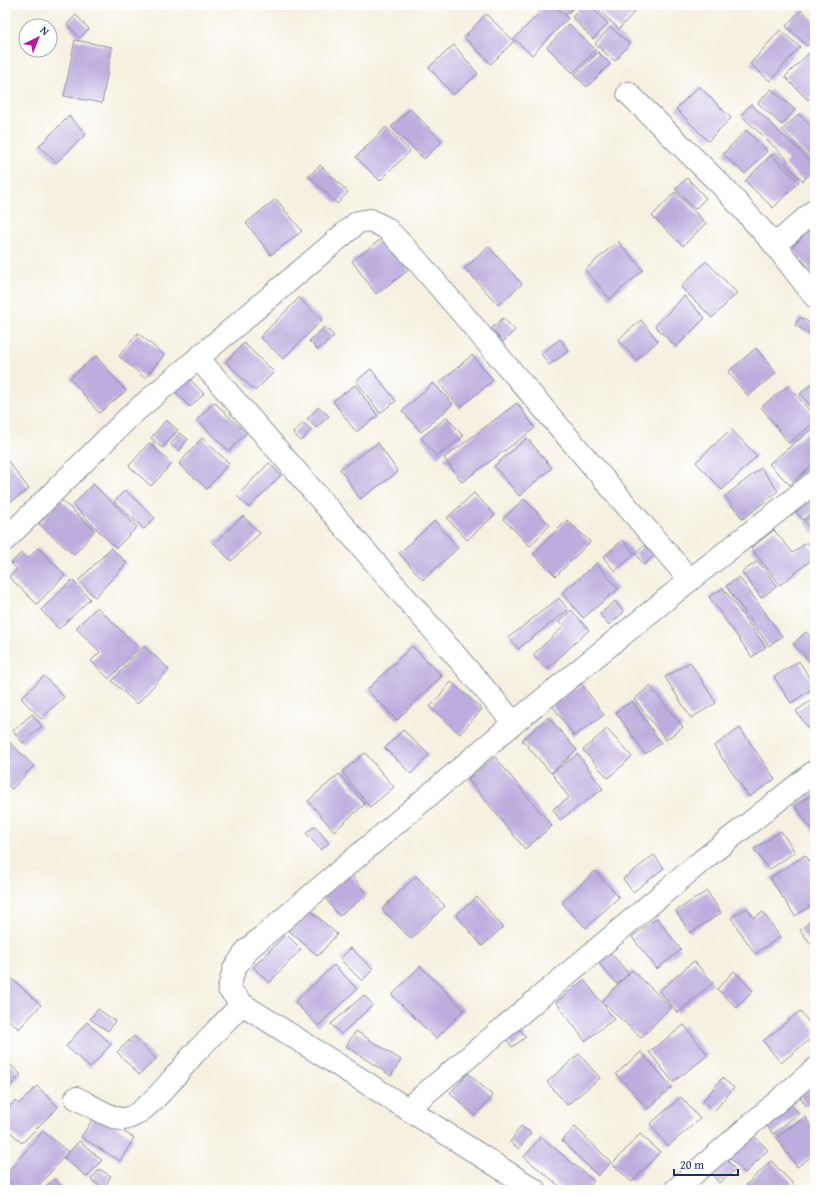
<svg xmlns="http://www.w3.org/2000/svg" width="820" height="1195" font-family="'Gentium Book Plus',serif">
  <style>
    .building { fill: #bdadde }
    .lines { fill: none; stroke-linecap: round; stroke-linejoin: round }
    .street-casing { stroke: #88909e; stroke-width: 24 }
    .street { stroke: #fff; stroke-width: 22 }
  </style>
  <rect width="100%" height="100%" fill="#fff"/>
  <filter id="ink" filterUnits="userSpaceOnUse"><feTurbulence type="fractalNoise" baseFrequency=".025" numOctaves="2"/><feDisplacementMap in="SourceGraphic" scale="8" xChannelSelector="R" yChannelSelector="G"/><feConvolveMatrix kernelMatrix="1 2 1 2 8 2 1 2 1" color-interpolation-filters="sRGB"/></filter>
  <filter id="wash" filterUnits="userSpaceOnUse"><feTurbulence type="fractalNoise" baseFrequency=".012" numOctaves="4" result="noise"/><feDisplacementMap in="SourceGraphic" scale="16" xChannelSelector="R" yChannelSelector="G"/><feGaussianBlur stdDeviation="0.9" result="paint"/><feColorMatrix in="noise" values="0 0 0 0 0 0 0 0 0 0 0 0 0 0 0 0 0 1.4 0 .05"/><feComposite in="paint" operator="in"/></filter>
  <g filter="url(#wash)">
    <rect width="100%" height="100%" fill="#f5f0df"/>
    <g id="blocks">
      <path class="building" d="M 547,5 L 554,5 L 568,18 L 532,55 L 514,39 Z
        M 557,5 L 576,5 L 566,15 Z
        M 584,5 L 590,5 L 608,24 L 593,39 L 572,17 Z
        M 604,5 L 630,5 L 636,10 L 619,29 L 599,10 Z
        M 801,10 L 815,23 L 815,38 L 807,46 L 786,26 Z
        M 486,14 L 514,41 L 491,64 L 464,37 Z
        M 76,15 L 89,29 L 79,38 L 67,24 Z
        M 569,24 L 596,50 L 573,73 L 547,47 Z
        M 610,27 L 630,44 L 615,61 L 595,44 Z
        M 780,30 L 800,47 L 770,81 L 750,64 Z
        M 75,40 L 112,47 L 102,103 L 64,96 Z
        M 454,45 L 478,74 L 453,95 L 429,67 Z
        M 598,52 L 610,64 L 587,87 L 574,75 Z
        M 810,52 L 815,57 L 815,93 L 808,100 L 785,77 Z
        M 699,86 L 731,118 L 708,141 L 676,109 Z
        M 771,89 L 795,110 L 782,125 L 758,103 Z
        M 751,104 L 815,166 L 815,169 L 803,181 L 785,164 L 788,160 L 741,115 Z
        M 410,109 L 442,141 L 424,159 L 391,127 Z
        M 799,114 L 815,130 L 815,155 L 811,160 L 782,130 Z
        M 69,116 L 86,134 L 56,163 L 39,146 Z
        M 386,127 L 410,151 L 380,181 L 356,157 Z
        M 746,130 L 767,151 L 745,174 L 723,154 Z
        M 771,155 L 799,182 L 773,208 L 745,181 Z
        M 320,165 L 348,192 L 337,204 L 309,176 Z
        M 687,178 L 706,198 L 695,209 L 675,189 Z
        M 675,192 L 706,223 L 683,246 L 652,216 Z
        M 276,199 L 302,231 L 271,255 L 246,223 Z
        M 815,224 L 815,274 L 791,248 L 801,239 L 796,235 Z
        M 384,237 L 409,270 L 376,294 L 352,261 Z
        M 618,241 L 643,270 L 610,299 L 585,270 Z
        M 489,247 L 522,284 L 498,305 L 465,268 Z
        M 706,261 L 737,293 L 712,318 L 681,287 Z
        M 684,296 L 705,318 L 676,347 L 655,326 Z
        M 299,298 L 322,320 L 283,359 L 260,337 Z
        M 800,317 L 815,326 L 815,329 L 811,335 L 795,325 Z
        M 503,318 L 515,330 L 503,342 L 491,329 Z
        M 641,320 L 658,341 L 636,360 L 618,340 Z
        M 325,327 L 334,336 L 318,350 L 309,341 Z
        M 138,333 L 164,355 L 145,378 L 119,356 Z
        M 560,339 L 569,351 L 549,365 L 541,354 Z
        M 244,343 L 274,372 L 255,391 L 226,362 Z
        M 756,348 L 776,373 L 748,396 L 728,372 Z
        M 472,355 L 493,380 L 460,408 L 439,383 Z
        M 96,356 L 126,391 L 99,413 L 70,378 Z
        M 371,369 L 396,401 L 380,413 L 356,381 Z
        M 187,376 L 204,394 L 190,407 L 173,389 Z
        M 815,381 L 815,411 L 800,394 Z
        M 433,383 L 453,404 L 421,432 L 402,411 Z
        M 355,385 L 378,416 L 356,432 L 333,401 Z
        M 789,385 L 815,418 L 815,422 L 789,443 L 761,407 Z
        M 214,402 L 246,433 L 229,451 L 197,420 Z
        M 517,403 L 535,428 L 462,482 L 444,458 Z
        M 319,407 L 329,416 L 316,428 L 307,419 Z
        M 447,417 L 463,436 L 437,457 L 421,438 Z
        M 166,420 L 178,430 L 162,448 L 151,438 Z
        M 303,423 L 311,430 L 301,441 L 293,433 Z
        M 815,426 L 815,462 L 790,485 L 769,464 Z
        M 731,429 L 757,456 L 722,490 L 696,462 Z
        M 179,433 L 188,439 L 179,451 L 171,445 Z
        M 202,438 L 229,463 L 207,489 L 179,464 Z
        M 527,438 L 552,468 L 519,496 L 494,466 Z
        M 149,443 L 172,464 L 151,486 L 129,466 Z
        M 378,443 L 398,472 L 360,499 L 340,469 Z
        M 5,457 L 29,489 L 5,506 Z
        M 269,463 L 281,475 L 249,508 L 237,496 Z
        M 761,468 L 778,491 L 743,519 L 725,496 Z
        M 93,484 L 137,527 L 116,548 L 73,505 Z
        M 125,490 L 155,518 L 144,529 L 114,502 Z
        M 474,493 L 495,515 L 467,540 L 447,518 Z
        M 813,497 L 815,499 L 815,509 L 803,520 L 796,512 Z
        M 60,499 L 95,530 L 74,555 L 39,524 Z
        M 524,499 L 550,525 L 530,546 L 503,519 Z
        M 815,513 L 815,535 L 804,521 Z
        M 243,516 L 260,533 L 231,561 L 214,543 Z
        M 567,520 L 590,542 L 556,576 L 533,554 Z
        M 435,521 L 458,548 L 423,580 L 399,553 Z
        M 774,530 L 793,553 L 807,542 L 815,553 L 815,557 L 780,585 L 751,548 Z
        M 623,540 L 635,554 L 615,571 L 603,557 Z
        M 645,545 L 654,556 L 644,565 L 635,553 Z
        M 38,548 L 65,575 L 37,604 L 9,577 L 17,569 L 11,563 L 21,553 L 28,559 Z
        M 111,548 L 127,563 L 95,597 L 78,581 Z
        M 758,561 L 777,586 L 761,598 L 742,572 Z
        M 597,563 L 618,589 L 583,618 L 562,593 Z
        M 739,577 L 782,636 L 769,646 L 726,586 Z
        M 72,580 L 90,599 L 59,629 L 41,610 Z
        M 723,588 L 766,647 L 752,657 L 709,597 Z
        M 559,598 L 568,610 L 518,649 L 509,637 Z
        M 615,601 L 624,612 L 609,625 L 600,614 Z
        M 97,607 L 139,648 L 109,679 L 91,661 L 100,652 L 76,628 Z
        M 571,610 L 589,630 L 547,669 L 533,655 L 563,627 L 559,622 Z
        M 806,632 L 815,641 L 815,661 L 812,664 L 793,644 Z
        M 144,646 L 169,669 L 137,704 L 112,681 Z
        M 412,646 L 442,676 L 397,720 L 367,690 Z
        M 799,661 L 815,687 L 791,703 L 774,677 Z
        M 690,662 L 716,703 L 691,718 L 665,677 Z
        M 44,676 L 64,697 L 41,719 L 21,698 Z
        M 451,682 L 482,709 L 460,734 L 430,707 Z
        M 582,684 L 604,715 L 574,736 L 552,705 Z
        M 650,686 L 683,727 L 666,740 L 634,699 Z
        M 815,698 L 815,738 L 796,711 Z
        M 632,701 L 661,743 L 645,754 L 616,712 Z
        M 32,714 L 42,726 L 23,743 L 13,731 Z
        M 548,717 L 577,750 L 551,773 L 522,740 Z
        M 740,728 L 775,779 L 749,797 L 714,746 Z
        M 607,729 L 632,757 L 608,778 L 583,750 Z
        M 403,730 L 429,755 L 411,774 L 385,748 Z
        M 5,738 L 34,766 L 12,789 L 5,783 Z
        M 365,753 L 394,787 L 370,807 L 342,772 Z
        M 578,754 L 603,789 L 560,820 L 553,809 L 569,798 L 552,773 Z
        M 495,757 L 552,826 L 525,849 L 468,779 Z
        M 339,774 L 365,804 L 334,831 L 308,801 Z
        M 814,793 L 815,794 L 815,834 L 795,806 Z
        M 315,826 L 329,843 L 321,850 L 306,833 Z
        M 781,831 L 795,852 L 769,870 L 754,849 Z
        M 654,855 L 664,868 L 633,892 L 623,879 Z
        M 805,855 L 815,870 L 815,903 L 795,916 L 770,878 Z
        M 595,871 L 619,897 L 586,928 L 562,903 Z
        M 350,873 L 367,895 L 339,916 L 322,894 Z
        M 416,876 L 445,906 L 411,939 L 382,909 Z
        M 707,891 L 721,913 L 690,933 L 676,911 Z
        M 477,897 L 503,927 L 482,946 L 456,915 Z
        M 307,908 L 337,934 L 318,956 L 288,930 Z
        M 747,908 L 754,918 L 763,912 L 780,937 L 755,954 L 731,918 Z
        M 815,917 L 815,949 L 800,930 Z
        M 657,918 L 681,950 L 657,969 L 632,937 Z
        M 286,934 L 301,949 L 269,983 L 253,967 Z
        M 351,948 L 373,969 L 362,981 L 340,959 Z
        M 609,951 L 629,974 L 617,984 L 597,961 Z
        M 694,961 L 713,983 L 678,1013 L 659,991 Z
        M 334,965 L 357,989 L 318,1026 L 295,1002 Z
        M 420,966 L 464,1010 L 436,1039 L 392,995 Z
        M 632,970 L 671,1007 L 641,1038 L 602,1001 Z
        M 734,971 L 753,991 L 737,1008 L 717,989 Z
        M 9,976 L 41,1005 L 19,1029 L 5,1017 L 5,980 Z
        M 584,980 L 614,1019 L 585,1041 L 556,1002 Z
        M 364,995 L 373,1005 L 341,1034 L 331,1024 Z
        M 98,1009 L 115,1021 L 108,1031 L 90,1019 Z
        M 800,1011 L 815,1030 L 815,1035 L 781,1063 L 763,1041 Z
        M 87,1022 L 111,1044 L 90,1068 L 66,1046 Z
        M 684,1025 L 708,1055 L 673,1082 L 649,1052 Z
        M 517,1026 L 526,1037 L 512,1047 L 504,1036 Z
        M 356,1031 L 401,1060 L 391,1076 L 346,1046 Z
        M 134,1036 L 156,1059 L 139,1075 L 117,1052 Z
        M 641,1052 L 672,1087 L 648,1109 L 616,1074 Z
        M 579,1054 L 600,1078 L 567,1105 L 547,1082 Z
        M 5,1059 L 21,1075 L 5,1091 Z
        M 468,1073 L 493,1096 L 475,1116 L 450,1093 Z
        M 722,1078 L 734,1088 L 714,1111 L 703,1101 Z
        M 815,1085 L 815,1100 L 806,1106 L 799,1095 Z
        M 37,1086 L 58,1107 L 22,1143 L 5,1127 L 5,1111 L 15,1101 L 19,1104 Z
        M 681,1097 L 700,1119 L 668,1146 L 650,1124 Z
        M 792,1105 L 799,1113 L 773,1134 L 767,1126 Z
        M 96,1114 L 134,1138 L 120,1161 L 81,1137 Z
        M 805,1117 L 815,1131 L 815,1154 L 797,1167 L 776,1137 Z
        M 521,1126 L 531,1133 L 519,1149 L 510,1142 Z
        M 575,1127 L 611,1162 L 598,1176 L 562,1141 Z
        M 43,1131 L 68,1152 L 35,1190 L 18,1190 L 5,1179 L 5,1175 Z
        M 640,1134 L 660,1152 L 632,1182 L 612,1164 Z
        M 752,1134 L 768,1150 L 745,1173 L 729,1157 Z
        M 541,1137 L 594,1181 L 586,1190 L 564,1190 L 524,1157 Z
        M 79,1141 L 102,1160 L 87,1177 L 64,1158 Z
        M 725,1157 L 735,1170 L 719,1183 L 709,1170 Z
        M 771,1161 L 799,1190 L 751,1190 L 746,1185 Z
        M 99,1169 L 111,1176 L 104,1188 L 91,1180 Z
        M 54,1179 L 65,1190 L 42,1190 Z"/>
    </g>
  </g>
  <g filter="url(#ink)">
    <use href="#blocks" fill-opacity="0" stroke="#88909e" stroke-width="1"/>
    <g class="lines">
      <g class="street-casing">
        <path id="street" d="M 628,93 L 722,186 L 775,245 L 815,297
          M 775,245 L 815,210
          M 198,358 L 514,723
          M 5,540 L 131,415 L 358,222 L 370,220 L 386,228 L 414,257 L 690,580
          M 76,1098 C 88,1103 112,1120 124,1119 C 145,1117 179,1071 193,1055 C 209,1038 226,1021 242,1004
          M 407,1109 L 704,859 L 815,771
          M 535,1190 L 242,1004 L 229,989 L 234,969 L 247,950 L 514,723 L 690,580 L 815,482
          M 675,1190 L 815,1069"/>
      </g>
      <use href="#street" class="street"/>
    </g>
  </g>
  <rect width="820" height="1195" fill="none" stroke="#fff" stroke-width="20"/>
  <g transform="translate(38 38) rotate(43)"><circle r="19" fill="#ffffff" stroke="#a4acbf"/>
  <path d="M0-3L7 15L0 10L-7 15Z" fill="#b5179e"/>
  <text y="-6" font-size="11" font-weight="bold" text-anchor="middle" fill="#1b2f5e">N</text>
  </g>
  <path d="M674 1169v6h64v-6" fill="none" stroke="#1b2f5e" stroke-width="2"/>
  <text x="680" y="1169" font-size="12" fill="#1b2f5e" stroke="#ffffff" stroke-width="3" paint-order="stroke">20 m</text>
</svg>
